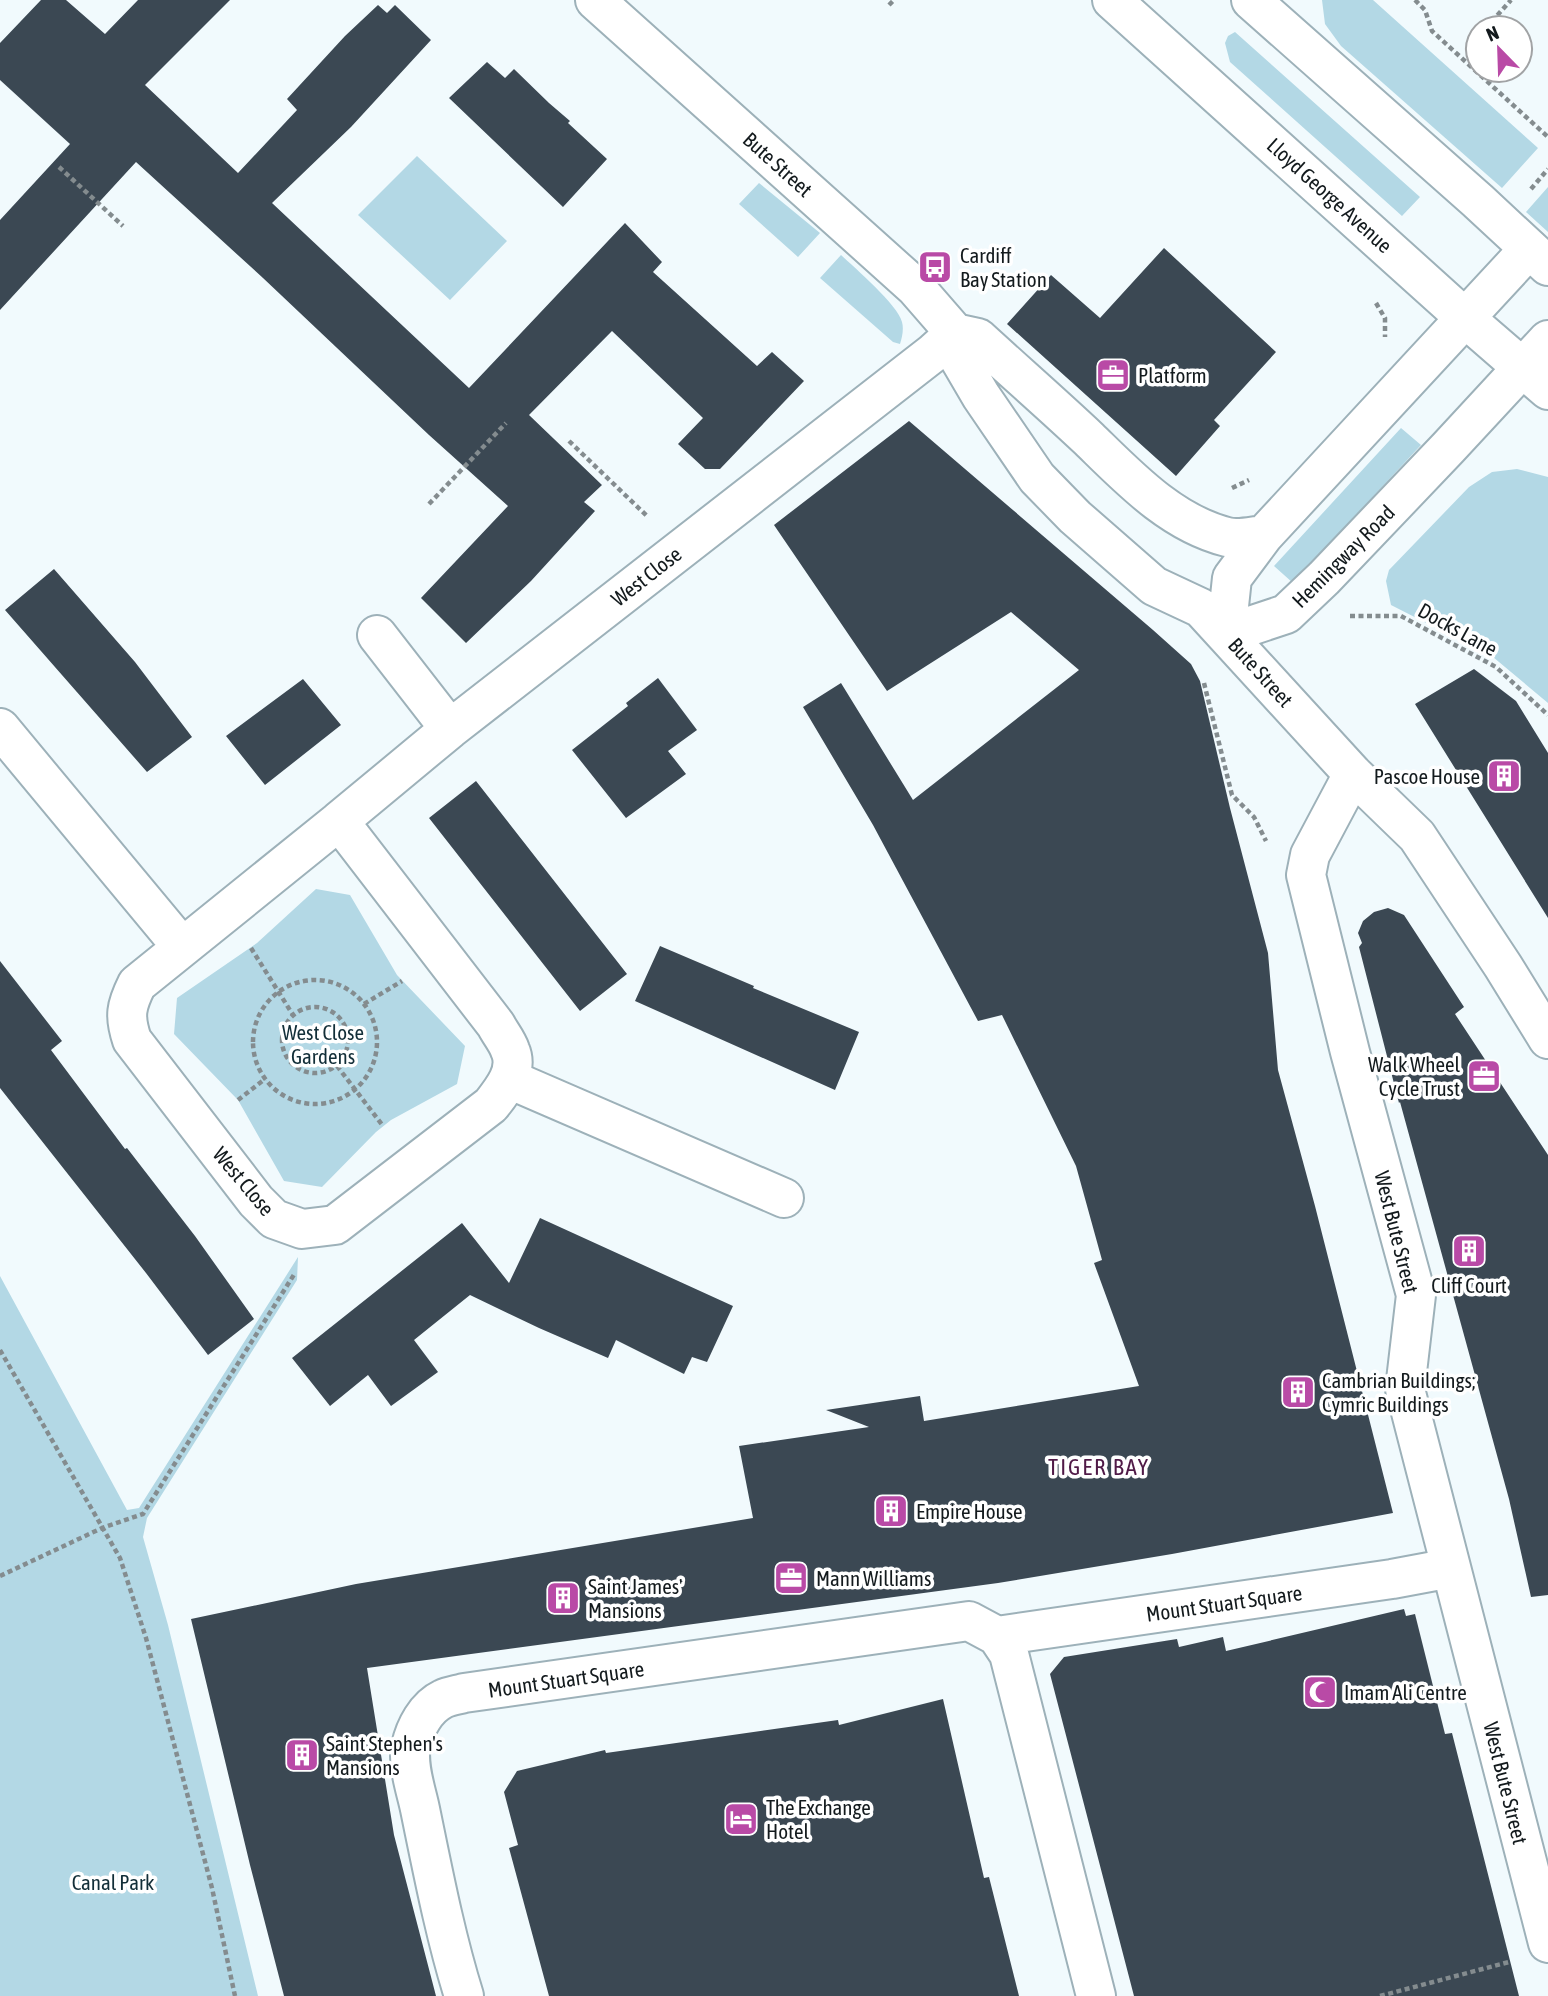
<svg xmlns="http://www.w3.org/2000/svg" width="1548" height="1996" font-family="'Asap Condensed',sans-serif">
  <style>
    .green { fill: #b3d8e5 }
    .building { fill: #3b4853 }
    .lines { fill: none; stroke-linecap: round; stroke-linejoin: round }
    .minor-casing { stroke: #9db1b9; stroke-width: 42 }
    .primary-casing { stroke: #9db1b9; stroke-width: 42 }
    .path { stroke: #848c8f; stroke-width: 4.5; stroke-dasharray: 5 3.5; stroke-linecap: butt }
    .minor { stroke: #fff; stroke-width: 38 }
    .primary { stroke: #fff; stroke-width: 38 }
    .labels { text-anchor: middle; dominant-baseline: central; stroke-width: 7; stroke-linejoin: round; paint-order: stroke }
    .street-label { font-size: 21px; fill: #131a1d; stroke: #fff }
    .poi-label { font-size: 21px; fill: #131a1d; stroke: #fff; text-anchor: start }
    .park-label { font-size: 21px; fill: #122e38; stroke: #fff }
    .neighbourhood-label { font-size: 23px; letter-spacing: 2px; fill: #501a47; stroke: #fff }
  </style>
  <rect width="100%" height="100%" fill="#f1fafd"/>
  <path class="green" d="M 1322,0 L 1373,0 L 1538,148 L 1502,188 L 1341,46 L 1325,24 Z
    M 1235,32 L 1420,197 L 1402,216 L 1230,62 L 1225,43 L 1228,36 Z
    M 417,156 L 507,241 L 450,300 L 358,215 Z
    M 759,183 L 820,233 L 798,257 L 739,204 Z
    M 1548,187 L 1548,232 L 1526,212 Z
    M 841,255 C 855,268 898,305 902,322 C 904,329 902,338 900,344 L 893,342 L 820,278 Z
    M 1401,428 L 1421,445 L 1293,583 L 1274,566 Z
    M 1517,469 L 1548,477 L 1548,703 L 1493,657 L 1391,605 L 1386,581 L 1389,570 L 1469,487 L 1492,472 Z
    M 316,889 L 350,895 L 397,975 L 465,1046 L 457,1084 L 391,1120 L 376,1132 L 322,1187 L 284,1181 L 238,1100 L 174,1034 L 177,998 L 257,943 Z
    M 298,1257 L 297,1280 L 147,1518 L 143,1537 L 168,1625 L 258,1996 L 0,1996 L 0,1276 L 127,1510 L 139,1508 Z"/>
  <path class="building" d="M 41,0 L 66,0 L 105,34 L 138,0 L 230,0 L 145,85 L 238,173 L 297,110 L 287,99 L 345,36 L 378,5 L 387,13 L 395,5 L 431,40 L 351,127 L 272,203 L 469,388 L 625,223 L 662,262 L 653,272 L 757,366 L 772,352 L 804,381 L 720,469 L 705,469 L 678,444 L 703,418 L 612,331 L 529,415 L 602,485 L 584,502 L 595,511 L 531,581 L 466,643 L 421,598 L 508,506 L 429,435 L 263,278 L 136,162 L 0,310 L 0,220 L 70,144 L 0,80 L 0,43 Z
    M 487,62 L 505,78 L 514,69 L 549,103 L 570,121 L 568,123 L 607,159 L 563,207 L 449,98 Z
    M 1164,248 L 1276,352 L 1214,420 L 1220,426 L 1176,476 L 1007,324 L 1051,275 L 1100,318 Z
    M 909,421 L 1153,630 L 1191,664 L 1200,681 L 1230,808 L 1268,953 L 1278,1070 L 1315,1206 L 1393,1513 L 1172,1554 L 998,1583 L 367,1668 L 394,1835 L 436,1996 L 284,1996 L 250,1865 L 191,1619 L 356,1584 L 753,1518 L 739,1446 L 869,1427 L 826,1410 L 920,1396 L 924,1421 L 1139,1386 L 1094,1263 L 1102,1260 L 1076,1166 L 1002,1015 L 978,1021 L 873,825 L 803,707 L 841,683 L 913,800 L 1079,670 L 1011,612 L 887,691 L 774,525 Z
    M 54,569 L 135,662 L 192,737 L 147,772 L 5,610 Z
    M 1474,669 L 1516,701 L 1548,753 L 1548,918 L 1415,704 Z
    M 658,678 L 697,730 L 668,751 L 686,774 L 626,818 L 572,750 L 628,706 L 626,703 Z
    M 303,679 L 341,725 L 265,785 L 226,736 Z
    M 476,781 L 627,974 L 580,1011 L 429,818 Z
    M 1388,908 L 1404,915 L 1464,1007 L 1455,1014 L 1548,1155 L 1548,1595 L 1531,1597 L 1509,1499 L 1400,1102 L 1399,1103 L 1359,947 L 1362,943 L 1358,933 L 1363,921 L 1374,912 Z
    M 660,946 L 754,986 L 753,988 L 859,1032 L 835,1090 L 635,1001 Z
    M 0,961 L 62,1041 L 51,1050 L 125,1149 L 127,1148 L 195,1236 L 254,1319 L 208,1355 L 146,1273 L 0,1088 Z
    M 540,1218 L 733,1306 L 707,1362 L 692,1357 L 684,1374 L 616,1340 L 608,1358 L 539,1328 L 470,1295 L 414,1340 L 438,1372 L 391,1406 L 368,1375 L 330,1406 L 292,1358 L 462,1223 L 509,1283 Z
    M 1404,1609 L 1406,1616 L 1415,1614 L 1445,1734 L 1452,1733 L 1519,1996 L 1134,1996 L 1050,1674 L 1064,1657 L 1177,1639 L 1179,1647 L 1223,1637 L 1226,1651 Z
    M 943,1699 L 984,1878 L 989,1877 L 1019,1996 L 549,1996 L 509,1848 L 518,1845 L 504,1792 L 517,1771 L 605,1750 L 606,1753 L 838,1720 L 839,1725 Z"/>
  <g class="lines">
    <g class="minor-casing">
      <path id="minor" d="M 595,0 L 915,287 L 955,333 L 957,355 L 981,396 L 1037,478 L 1075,517 L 1154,586 L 1201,608 L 1353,774 L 1417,836 L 1503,966 L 1548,1039
        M 955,333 L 978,338 C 1015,372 1053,405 1089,439 C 1128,477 1171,523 1227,537 C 1238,540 1253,536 1264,535
        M 1226,634 L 1232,578 L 1264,535 L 1529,249
        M 1226,634 L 1286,614 L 1324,578 L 1448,448 L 1548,340
        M 377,635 L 450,729
        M 0,728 L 182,947
        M 1353,774 L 1310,855 L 1306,875 L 1350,1052 L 1416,1295 L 1405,1389 L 1548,1943
        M 339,821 L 496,1025 C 500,1033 507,1041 510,1050 C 519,1070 503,1090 491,1105 L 335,1225 L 302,1229 L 274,1219 L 256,1201 L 132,1040 C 124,1016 126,1006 137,984 Z
        M 339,821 L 450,729 L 933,353 L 955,333
        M 509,1079 L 784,1198
        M 997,1636 L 1009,1654 L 1096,1996
        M 464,1996 C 445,1935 433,1872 420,1809 C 416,1790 407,1765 411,1746 C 415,1728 426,1707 443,1699 C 449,1696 457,1695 464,1693 L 969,1621 L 997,1636 L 1392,1579 L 1451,1568"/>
    </g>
    <g class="primary-casing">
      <path id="primary" d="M 1112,0 L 1465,318 L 1548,390
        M 1251,0 L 1478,201 L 1548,266"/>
    </g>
    <path class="path" d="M 1415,0 L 1425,10 L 1432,31 L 1548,137
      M 889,5 L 894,0
      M 1486,28 L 1511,0
      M 1474,41 L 1478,36
      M 59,167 L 123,226
      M 1531,189 L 1548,169
      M 1376,303 L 1385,318 L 1385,337
      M 569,441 L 648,517
      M 1232,488 L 1249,480
      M 429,504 L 506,423
      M 1350,616 L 1401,616 L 1496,667 L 1548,715
      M 1204,683 L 1232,795 L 1254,817 L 1266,841
      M 251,948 L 293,1015
      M253 1042a62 62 0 1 1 124 0a62 62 0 1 1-124 0Z
      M 364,1004 L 402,981
      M282 1040a33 33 0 1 1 66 0a33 33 0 1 1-66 0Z
      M 337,1066 L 383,1126
      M 238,1100 L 265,1079
      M 0,1350 L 120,1558 L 146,1638 L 212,1888 L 235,1996
      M 0,1576 L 102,1528 L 143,1514 L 295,1273
      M 1380,1996 L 1509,1962"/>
    <use href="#minor" class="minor"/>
    <use href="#primary" class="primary"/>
  </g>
  <defs>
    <g id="bus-square" transform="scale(1.75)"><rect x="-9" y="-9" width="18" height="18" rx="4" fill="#b94aa6" stroke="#fff"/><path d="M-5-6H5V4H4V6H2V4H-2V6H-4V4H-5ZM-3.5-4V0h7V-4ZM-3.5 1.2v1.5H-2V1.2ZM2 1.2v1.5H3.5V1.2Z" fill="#fff"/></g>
    <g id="office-square" transform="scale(1.75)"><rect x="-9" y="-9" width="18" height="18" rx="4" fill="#b94aa6" stroke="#fff"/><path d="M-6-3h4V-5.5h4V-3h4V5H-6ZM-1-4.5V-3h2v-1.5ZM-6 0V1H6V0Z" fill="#fff"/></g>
    <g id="building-square" transform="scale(1.75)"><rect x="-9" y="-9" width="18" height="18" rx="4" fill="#b94aa6" stroke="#fff"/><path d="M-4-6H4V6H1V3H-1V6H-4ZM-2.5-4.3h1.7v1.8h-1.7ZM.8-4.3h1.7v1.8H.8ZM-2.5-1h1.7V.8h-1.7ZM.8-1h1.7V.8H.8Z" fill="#fff"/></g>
    <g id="mosque-square" transform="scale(1.75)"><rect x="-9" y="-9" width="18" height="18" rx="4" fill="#b94aa6" stroke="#fff"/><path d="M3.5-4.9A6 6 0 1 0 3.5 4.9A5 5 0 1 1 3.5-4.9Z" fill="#fff"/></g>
    <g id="hotel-square" transform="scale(1.75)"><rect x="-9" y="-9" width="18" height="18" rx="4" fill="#b94aa6" stroke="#fff"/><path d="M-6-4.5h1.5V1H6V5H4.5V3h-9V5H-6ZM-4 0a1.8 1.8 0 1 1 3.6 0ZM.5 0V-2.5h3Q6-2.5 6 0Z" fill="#fff"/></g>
  </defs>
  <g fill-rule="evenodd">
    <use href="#bus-square" x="935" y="267"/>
    <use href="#office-square" x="1113" y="375"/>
    <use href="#building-square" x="1504" y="776"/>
    <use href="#office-square" x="1484" y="1076"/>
    <use href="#building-square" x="1469" y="1251"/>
    <use href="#building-square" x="1298" y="1392"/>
    <use href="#building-square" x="891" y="1511"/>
    <use href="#office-square" x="791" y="1578"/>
    <use href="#building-square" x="563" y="1598"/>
    <use href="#mosque-square" x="1320" y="1692"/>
    <use href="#building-square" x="302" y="1755"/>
    <use href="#hotel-square" x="741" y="1819"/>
  </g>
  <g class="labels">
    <g class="street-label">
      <text transform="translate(778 164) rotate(42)">Bute Street</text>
      <text transform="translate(1330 195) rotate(42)">Lloyd George Avenue</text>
      <text transform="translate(1343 556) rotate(-45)">Hemingway Road</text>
      <text transform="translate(646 576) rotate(-38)">West Close</text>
      <text transform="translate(1458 629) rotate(29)">Docks Lane</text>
      <text transform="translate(1261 672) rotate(48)">Bute Street</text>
      <text transform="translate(244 1181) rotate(50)">West Close</text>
      <text transform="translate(1397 1232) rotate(76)">West Bute Street</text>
      <text transform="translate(1224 1603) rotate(-8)">Mount Stuart Square</text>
      <text transform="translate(566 1679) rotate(-8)">Mount Stuart Square</text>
      <text transform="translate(1506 1783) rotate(76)">West Bute Street</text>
    </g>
    <g class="poi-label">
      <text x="960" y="255">Cardiff<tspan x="960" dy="24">Bay Station</tspan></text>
      <text x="1138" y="375">Platform</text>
      <text x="1480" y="776" text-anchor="end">Pascoe House</text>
      <text x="1460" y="1064" text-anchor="end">Walk Wheel<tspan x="1460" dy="24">Cycle Trust</tspan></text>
      <text x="1469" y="1285" text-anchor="middle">Cliff Court</text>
      <text x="1322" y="1380">Cambrian Buildings;<tspan x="1322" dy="24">Cymric Buildings</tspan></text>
      <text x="916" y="1511">Empire House</text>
      <text x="816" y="1578">Mann Williams</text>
      <text x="588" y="1586">Saint James'<tspan x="588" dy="24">Mansions</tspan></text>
      <text x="1344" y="1692">Imam Ali Centre</text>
      <text x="326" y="1743">Saint Stephen's<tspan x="326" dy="24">Mansions</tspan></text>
      <text x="766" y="1807">The Exchange<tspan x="766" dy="24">Hotel</tspan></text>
    </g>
    <g class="park-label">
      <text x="323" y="1032">West Close<tspan x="323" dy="24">Gardens</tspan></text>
      <text x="113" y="1882">Canal Park</text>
    </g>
    <g class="neighbourhood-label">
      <text x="1099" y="1467">TIGER BAY</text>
    </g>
  </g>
  <g transform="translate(1499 49) rotate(337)"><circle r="33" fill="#ffffff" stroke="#a1a3a5" stroke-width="2"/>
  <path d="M0-5L12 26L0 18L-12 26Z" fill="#b94aa6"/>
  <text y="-10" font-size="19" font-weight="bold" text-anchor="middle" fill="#131a1d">N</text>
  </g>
</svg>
